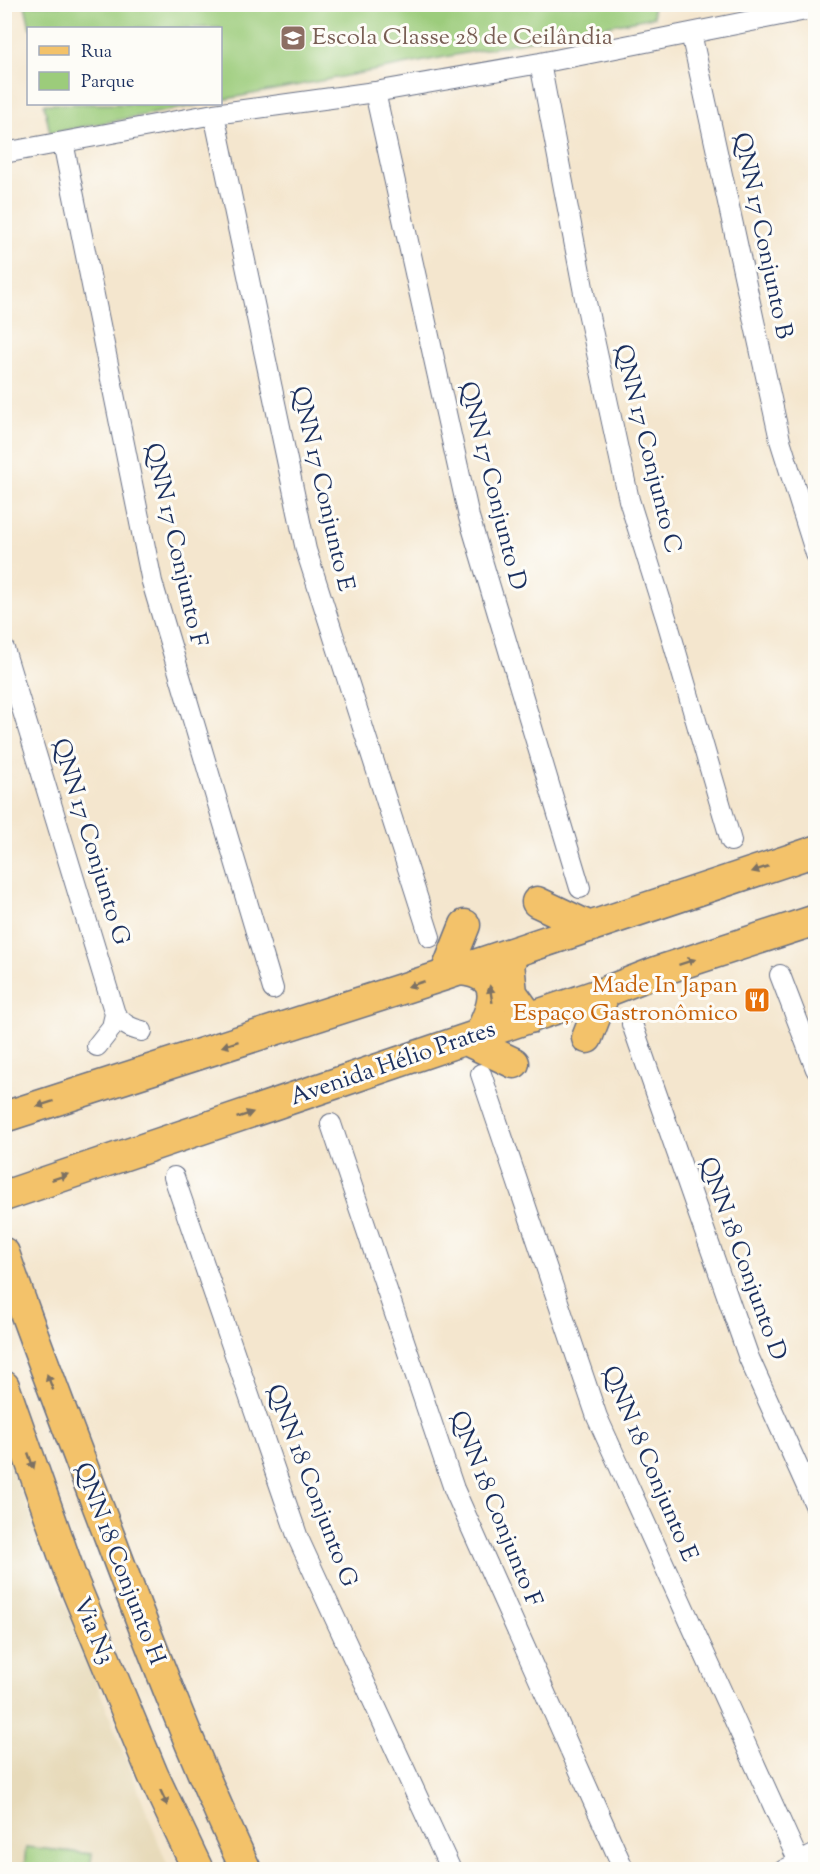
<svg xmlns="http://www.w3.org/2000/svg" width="820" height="1874" font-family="'Sorts Mill Goudy',serif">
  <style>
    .built { fill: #e7daba }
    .green { fill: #9ccc7b; stroke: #5c7e6c; stroke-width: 1.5 }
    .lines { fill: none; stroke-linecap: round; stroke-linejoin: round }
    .street-casing { stroke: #676f85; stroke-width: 22 }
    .primary-casing { stroke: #676f85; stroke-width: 33 }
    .street { stroke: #fff; stroke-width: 20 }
    .primary { stroke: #f3c26a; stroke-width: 30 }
    .oneway { fill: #7c7163 }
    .labels { text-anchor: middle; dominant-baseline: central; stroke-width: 6; stroke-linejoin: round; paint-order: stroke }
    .education-label { font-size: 24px; fill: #785e54; stroke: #fdfcf7; text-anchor: start }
    .street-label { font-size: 24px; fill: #1b2f5e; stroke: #fdfcf7 }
    .food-label { font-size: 24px; fill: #c56008; stroke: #fdfcf7; text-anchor: end }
  </style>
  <rect width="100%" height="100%" fill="#fdfcf7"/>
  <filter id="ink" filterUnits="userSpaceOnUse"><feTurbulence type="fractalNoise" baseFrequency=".0167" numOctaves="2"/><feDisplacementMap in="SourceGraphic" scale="12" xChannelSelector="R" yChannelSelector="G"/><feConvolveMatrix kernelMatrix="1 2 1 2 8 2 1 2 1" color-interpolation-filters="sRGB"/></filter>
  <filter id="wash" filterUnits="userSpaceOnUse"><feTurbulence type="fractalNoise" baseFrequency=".008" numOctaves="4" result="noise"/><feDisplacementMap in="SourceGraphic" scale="24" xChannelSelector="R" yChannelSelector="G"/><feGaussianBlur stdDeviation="1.35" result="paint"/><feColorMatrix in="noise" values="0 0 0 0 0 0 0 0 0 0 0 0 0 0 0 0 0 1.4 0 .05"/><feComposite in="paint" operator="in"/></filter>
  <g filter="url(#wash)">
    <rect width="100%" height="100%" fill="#f4e6ce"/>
    <path class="built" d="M 5,1448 L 169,1869 L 5,1869 Z"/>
    <path class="green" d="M 652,5 L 654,17 L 221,100 L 220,28 L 30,28 L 25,5 Z
      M 44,104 L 204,104 L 50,133 Z
      M 26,1847 L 92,1854 L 90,1869 L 24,1869 Z"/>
  </g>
  <g filter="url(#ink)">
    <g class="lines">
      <g class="street-casing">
        <path id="street" d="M 691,33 L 780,440 L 816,554
          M 540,63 L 585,298 L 629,500 L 667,621 L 731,841
          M 375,92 L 469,517 L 580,888
          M 214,114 L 306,550 L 430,937
          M 63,142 L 152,582 L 273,989
          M 4,153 L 214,114 L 375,92 L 540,63 L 816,8
          M 4,649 L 115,1014 L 112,1027 L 97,1046
          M 780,975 L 816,1069
          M 115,1014 C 123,1024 129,1028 142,1031
          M 632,1024 L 749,1358 L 816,1507
          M 481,1074 L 597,1417 L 799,1862
          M 331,1124 L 454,1489 L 624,1870
          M 174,1177 L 298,1538 L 451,1870
          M 784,1870 L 816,1854"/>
      </g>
      <g class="primary-casing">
        <path id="primary" d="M 537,902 L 590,927
          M 515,952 L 509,963 L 512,993 L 530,1018
          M 461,970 C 506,975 494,1006 479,1035
          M 445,975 L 465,925
          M 587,1038 L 605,992
          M 466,1040 L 514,1063
          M 4,1117 L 445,975 L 816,851
          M 4,1196 L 605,992 L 659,971 L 816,920
          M 4,1253 C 37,1349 74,1444 110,1538 C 152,1650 195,1761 246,1870
          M 4,1386 L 70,1574 L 153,1775 L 198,1870"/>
      </g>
      <use href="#street" class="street"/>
      <use href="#primary" class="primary"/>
    </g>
    <defs><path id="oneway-solid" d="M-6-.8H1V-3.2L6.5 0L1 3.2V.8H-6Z" transform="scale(1.5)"/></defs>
    <g class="oneway">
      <use href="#oneway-solid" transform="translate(760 869) rotate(161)"/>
      <use href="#oneway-solid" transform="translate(687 962) rotate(-18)"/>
      <use href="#oneway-solid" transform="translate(416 984) rotate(162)"/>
      <use href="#oneway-solid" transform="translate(491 994) rotate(-99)"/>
      <use href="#oneway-solid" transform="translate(230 1044) rotate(162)"/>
      <use href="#oneway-solid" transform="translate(45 1104) rotate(162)"/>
      <use href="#oneway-solid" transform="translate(245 1115) rotate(-19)"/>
      <use href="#oneway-solid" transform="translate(60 1177) rotate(-19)"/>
      <use href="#oneway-solid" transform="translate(50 1382) rotate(-111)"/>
      <use href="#oneway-solid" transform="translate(31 1461) rotate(71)"/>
      <use href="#oneway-solid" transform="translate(164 1798) rotate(65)"/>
    </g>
  </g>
  <defs>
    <g id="school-square" transform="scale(1.35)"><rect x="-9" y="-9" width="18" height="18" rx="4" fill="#8d6e63" stroke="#fdfcf7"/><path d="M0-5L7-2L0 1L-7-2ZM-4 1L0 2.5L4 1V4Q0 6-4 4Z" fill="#fff"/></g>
    <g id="restaurant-square" transform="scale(1.35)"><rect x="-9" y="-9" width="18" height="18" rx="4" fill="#e8710a" stroke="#fdfcf7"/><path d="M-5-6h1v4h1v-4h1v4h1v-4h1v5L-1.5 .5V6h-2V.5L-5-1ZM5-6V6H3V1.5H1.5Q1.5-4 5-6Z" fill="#fff"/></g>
  </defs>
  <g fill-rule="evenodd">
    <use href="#school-square" x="293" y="38"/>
    <use href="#restaurant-square" x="757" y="1000"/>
  </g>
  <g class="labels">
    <g class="education-label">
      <text x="312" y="38">Escola Classe 28 de Ceilândia</text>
    </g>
    <g class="street-label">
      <text transform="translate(762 236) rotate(78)">QNN 17 Conjunto B</text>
      <text transform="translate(647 449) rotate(76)">QNN 17 Conjunto C</text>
      <text transform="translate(492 486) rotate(76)">QNN 17 Conjunto D</text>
      <text transform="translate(322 489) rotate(77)">QNN 17 Conjunto E</text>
      <text transform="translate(175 545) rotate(77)">QNN 17 Conjunto F</text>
      <text transform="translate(90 842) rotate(73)">QNN 17 Conjunto G</text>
      <text transform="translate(393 1064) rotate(-19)">Avenida Hélio Prates</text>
      <text transform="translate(742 1259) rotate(70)">QNN 18 Conjunto D</text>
      <text transform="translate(649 1464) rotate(67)">QNN 18 Conjunto E</text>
      <text transform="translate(311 1486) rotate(69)">QNN 18 Conjunto G</text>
      <text transform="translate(495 1509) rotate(68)">QNN 18 Conjunto F</text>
      <text transform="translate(119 1564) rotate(69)">QNN 18 Conjunto H</text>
      <text transform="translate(93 1631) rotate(67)">Via N3</text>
    </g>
    <g class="food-label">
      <text x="738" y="986">Made In Japan<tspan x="738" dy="28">Espaço Gastronômico</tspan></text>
    </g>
  </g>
  <rect width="820" height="1874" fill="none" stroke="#fdfcf7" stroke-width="24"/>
  <rect x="27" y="27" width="195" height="78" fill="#fdfcf7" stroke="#a3aaba" stroke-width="1.5"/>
  <rect x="39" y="46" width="30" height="9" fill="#f3c26a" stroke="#a3aaba" stroke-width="1.5"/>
  <text x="81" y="57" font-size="18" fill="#1b2f5e">Rua</text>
  <rect x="39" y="72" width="30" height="18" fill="#9ccc7b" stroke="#a3aaba" stroke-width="1.5"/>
  <text x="81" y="87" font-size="18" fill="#1b2f5e">Parque</text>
</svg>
